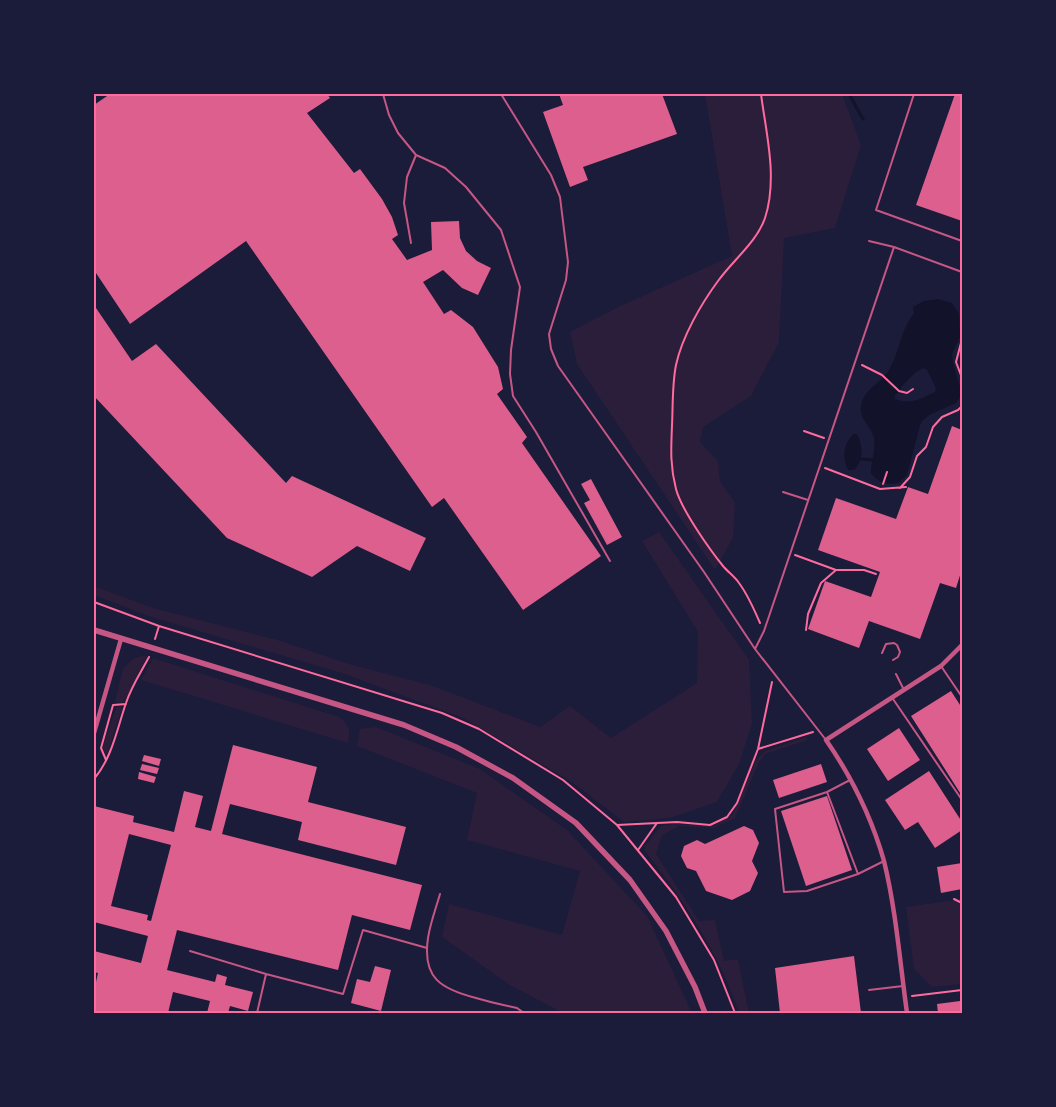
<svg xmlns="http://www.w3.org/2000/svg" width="1056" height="1107" font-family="'IBM Plex Sans',sans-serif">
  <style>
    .green { fill: #2a1e3b }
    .water { fill: #12122b; fill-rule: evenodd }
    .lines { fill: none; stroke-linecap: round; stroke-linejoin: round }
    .stream { stroke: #12122b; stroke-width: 3 }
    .building { fill: #dd5f8e; fill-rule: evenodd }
    .path { stroke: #ff6b9d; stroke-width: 2 }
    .service { stroke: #c65784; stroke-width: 2 }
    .minor { stroke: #c65784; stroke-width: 4.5 }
    .tertiary { stroke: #c65784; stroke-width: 5.5 }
    .neatline { fill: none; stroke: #ff6b9d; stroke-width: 2 }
  </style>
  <rect width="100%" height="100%" fill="#1b1b3a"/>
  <path class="green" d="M 705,94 L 842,94 L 861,145 L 835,228 L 784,238 L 779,342 L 751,396 L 703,427 L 700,442 L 718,461 L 720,481 L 735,503 L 733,538 L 715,570 L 577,364 L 570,332 L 618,307 L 732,256 Z
    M 659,532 L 749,660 L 752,724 L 739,764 L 717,802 L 670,818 L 624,822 L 572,782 L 463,718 L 345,674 L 151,617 L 94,595 L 94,586 L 153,608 L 281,641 L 349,664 L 433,686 L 540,727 L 570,706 L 611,738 L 697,683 L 698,632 L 642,541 Z
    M 142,656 L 147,656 L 125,700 L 122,703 L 115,702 L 123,668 L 134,658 Z
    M 153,658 L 339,717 C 349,725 351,730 348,743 L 141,680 Z
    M 118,707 L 122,708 L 107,755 L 103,750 L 103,746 L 116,708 Z
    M 376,727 L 480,769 L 567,830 L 647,916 L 692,1013 L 563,1013 L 508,984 L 442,937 L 449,904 L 562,935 L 580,871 L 467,840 L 477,793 L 357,746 L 360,729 Z
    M 806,737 L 808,740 L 765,754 L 759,762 L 735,818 L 714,828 L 679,826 L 662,835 L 656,854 L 699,921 L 715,920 L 724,961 L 738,959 L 749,1013 L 739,1013 C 719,952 684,901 645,851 L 645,846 L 661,826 L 673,824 L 714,826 L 732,815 L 756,760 L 765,751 Z
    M 962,899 L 962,984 L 932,987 L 914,969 L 906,907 Z"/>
  <path class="water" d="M 938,299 L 952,303 L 959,314 L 960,337 L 952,354 L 953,363 L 962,394 L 956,403 L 929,415 L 921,422 L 907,475 L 898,483 C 885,485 879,483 871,473 C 871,461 876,450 874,438 C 871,426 859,419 861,406 C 864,388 882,383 889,370 C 900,350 900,332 914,313 L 913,307 L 924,301 ZM 923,368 L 927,370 L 936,388 L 935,392 C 920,399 911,405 895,399 L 895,395 L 901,390 L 901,387 L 916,372 Z
    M 853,434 L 857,434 C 863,446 864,461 854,470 L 848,470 C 842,456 843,445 853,434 Z"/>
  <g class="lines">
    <path class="stream" d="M 849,94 L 863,119
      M 861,459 L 873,460"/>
  </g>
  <path class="building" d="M 110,94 L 327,94 L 330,98 L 307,113 L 354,173 L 360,169 L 382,199 L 392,217 L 398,235 L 392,239 L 407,260 L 432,250 L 431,222 L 459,221 L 460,238 L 466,251 L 477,261 L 491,268 L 478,295 L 462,288 L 443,270 L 423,282 L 444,314 L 451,310 L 473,327 L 498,367 L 503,389 L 497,394 L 527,437 L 522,443 L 601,556 L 523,610 L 444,498 L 432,507 L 246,241 L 130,324 L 94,270 L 94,105 Z
    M 559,94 L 662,94 L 677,134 L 583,167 L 588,180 L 570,187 L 543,112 L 563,105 Z
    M 955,94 L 962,94 L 962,221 L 916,205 Z
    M 94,305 L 132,361 L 156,344 L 286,483 L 292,476 L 426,538 L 410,571 L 357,546 L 312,577 L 227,538 L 94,396 Z
    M 952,426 L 962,430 L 962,569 L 956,588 L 940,583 L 920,639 L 869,621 L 859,648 L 808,629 L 825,581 L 871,597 L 880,572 L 818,550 L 836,498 L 896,519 L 908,487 L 928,494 Z
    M 591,479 L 622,537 L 607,545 L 584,503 L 590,500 L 581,484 Z
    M 951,691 L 962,708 L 962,796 L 911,716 Z
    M 899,728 L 920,760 L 888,781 L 867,749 Z
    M 233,745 L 317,767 L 308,802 L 406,827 L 396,865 L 298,840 L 302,822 L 230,804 L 222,834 L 422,885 L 410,930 L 352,915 L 338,970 L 177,930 L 167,970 L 215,982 L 217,974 L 227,977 L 225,985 L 253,992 L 248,1011 L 230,1006 L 228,1013 L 207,1013 L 210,1001 L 173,992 L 168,1013 L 94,1013 L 94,991 L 98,973 L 94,972 L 94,951 L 141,963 L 148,936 L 94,922 L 94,806 L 134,816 L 133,822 L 174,832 L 184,791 L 203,796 L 195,827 L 211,831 ZM 129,834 L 171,845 L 151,921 L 147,920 L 148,915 L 111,906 Z
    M 144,755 L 161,759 L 159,766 L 142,761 Z
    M 142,764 L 159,768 L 157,774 L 140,770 Z
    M 821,764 L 827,782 L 779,798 L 773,780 Z
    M 929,771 L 962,822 L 962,830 L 935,848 L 918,822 L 905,830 L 885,800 Z
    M 139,772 L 156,777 L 154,783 L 138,779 Z
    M 827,796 L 852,870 L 806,886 L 781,811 Z
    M 744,826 L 753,830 L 759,843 L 752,861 L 758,873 L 750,891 L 732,900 L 706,891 L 696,871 L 687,868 L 681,856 L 684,846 L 697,840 L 705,844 Z
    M 962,863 L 962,889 L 941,893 L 937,867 Z
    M 854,956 L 861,1013 L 780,1013 L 775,968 Z
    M 375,966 L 391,970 L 381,1011 L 351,1003 L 357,979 L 370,982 Z
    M 960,1001 L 960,1003 L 962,1003 L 962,1013 L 938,1013 L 937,1004 Z"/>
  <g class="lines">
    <path class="path" d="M 962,339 L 956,362 L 962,378
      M 862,365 L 882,375 L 899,391 L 907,393 L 913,389
      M 804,431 L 824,438
      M 825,468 L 880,489 L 906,487
      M 883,484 L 887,472
      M 900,488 L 910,477 L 917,456 L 926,447 L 933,427 L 942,417 L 958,410 L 962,406
      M 795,555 L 836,570 L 864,570 L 876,574
      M 94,602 L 159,626 L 442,713 L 479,729 L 563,780 L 617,825 L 676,897 L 714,960 L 735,1013
      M 760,623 C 754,609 748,595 739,583 C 735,577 728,572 723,566 C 710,550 681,509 676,489 C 670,466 671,449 672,426 C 673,406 672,385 676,365 C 682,337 701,304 718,281 C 733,260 757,242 765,218 C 778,178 766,133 761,94
      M 806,630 L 808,614 L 821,583 L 836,570
      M 155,639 L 159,626
      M 758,749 L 813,732
      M 106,760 L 101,748 L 113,705 L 126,704
      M 94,779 C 112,758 117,729 126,703 C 131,687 141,672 149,657
      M 617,825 L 677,822 L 710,825 L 727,817 L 737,803 L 758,749 L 772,682
      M 638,850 L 657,823
      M 954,899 L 962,903
      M 912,996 L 962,990"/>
    <path class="service" d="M 383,94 L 389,115 L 398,133 L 416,155 L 445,168 L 466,187 L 501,230 L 520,287 L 511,350 L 510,374 L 513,396 L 536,432 L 610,561
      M 501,94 L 551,175 L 560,197 L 568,262 L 566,280 L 549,334 L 551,349 L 558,366 L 704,572 L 755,649 L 826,740
      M 914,94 L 876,210 L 962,241
      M 411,243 L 404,203 L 407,177 L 416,155
      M 894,247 L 962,272
      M 783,492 L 808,500
      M 755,649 L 764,631 L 894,247 L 869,241
      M 882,653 L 886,644 L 894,643 L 897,645 L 900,652 L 898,657 L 893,660
      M 941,666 L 962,697
      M 896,674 L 904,690
      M 893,699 L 962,800
      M 850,780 L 827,792 L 775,809 L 784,892 L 807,891 L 858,874 L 884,861
      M 827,792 L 858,874
      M 440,894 C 436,908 430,924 428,938 C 422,978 441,989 476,998 C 489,1002 503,1005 517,1008 L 524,1013
      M 190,951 L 266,974
      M 869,990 L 903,986
      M 257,1013 L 266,974 L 343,994 L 363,930 L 427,948"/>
    <path class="minor" d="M 94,733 L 121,639
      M 907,1013 C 900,963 896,910 884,861 C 872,819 851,776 826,740 L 941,666 L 962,645"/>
    <path class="tertiary" d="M 94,630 L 404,725 L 456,747 L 513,778 L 576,823 L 630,880 L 666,931 L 695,987 L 705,1013"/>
  </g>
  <rect width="1056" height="1107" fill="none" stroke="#1b1b3a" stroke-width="190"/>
  <rect x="95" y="95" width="866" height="917" class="neatline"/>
</svg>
